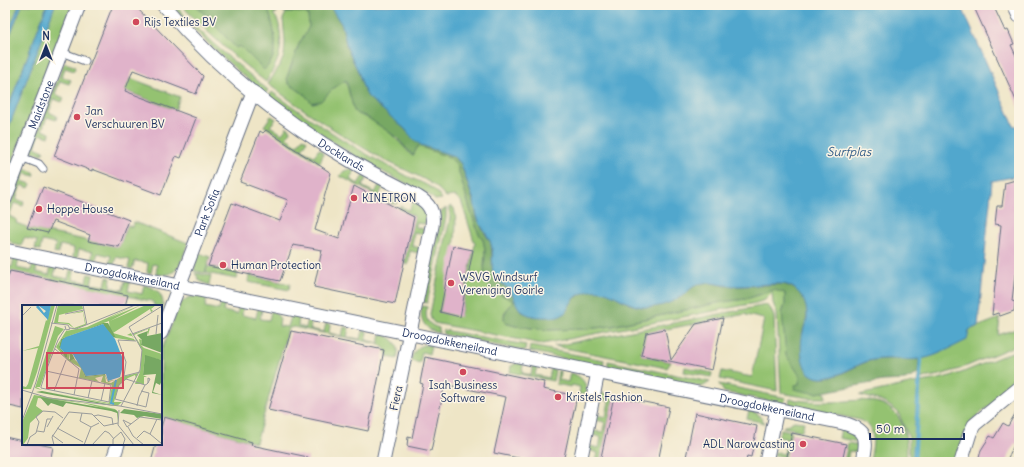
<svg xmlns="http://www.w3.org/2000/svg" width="1024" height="467" font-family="Delius,sans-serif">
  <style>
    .green { fill: #94c271; stroke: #587868 }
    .forest { fill: #77a863; stroke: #496c60 }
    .water { fill: #51a7cd; stroke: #366b96 }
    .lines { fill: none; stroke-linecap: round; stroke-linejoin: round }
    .stream { stroke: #51a7cd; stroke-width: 4 }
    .building { fill: #e0b3ca }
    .service-casing { stroke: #656f82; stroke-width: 9 }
    .minor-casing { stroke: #656f82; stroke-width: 15 }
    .service { stroke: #fff; stroke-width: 7 }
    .minor { stroke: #fff; stroke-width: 13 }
    .poi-dot { fill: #d1495b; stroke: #fcf5e5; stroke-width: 1.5 }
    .labels { text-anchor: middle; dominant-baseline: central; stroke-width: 3; stroke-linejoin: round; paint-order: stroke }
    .poi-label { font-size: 11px; fill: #1b2f5e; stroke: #fcf5e5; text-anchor: start }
    .street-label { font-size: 11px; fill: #1b2f5e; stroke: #fcf5e5 }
    .water-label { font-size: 12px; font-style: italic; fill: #2e5985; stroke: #fcf5e5 }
    .inset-river { fill: none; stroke: #51a7cd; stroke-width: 2 }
    .inset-road { fill: none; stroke: #9a9c9c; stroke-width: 1 }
    .view { fill: #d1495b; fill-opacity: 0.15; stroke: #d1495b; stroke-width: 2 }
    .inset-edge { fill: none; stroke: #1b2f5e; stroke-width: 2 }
  </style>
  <rect width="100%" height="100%" fill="#fcf5e5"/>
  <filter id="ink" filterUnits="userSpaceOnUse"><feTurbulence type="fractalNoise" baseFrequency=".025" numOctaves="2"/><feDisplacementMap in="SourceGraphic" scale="8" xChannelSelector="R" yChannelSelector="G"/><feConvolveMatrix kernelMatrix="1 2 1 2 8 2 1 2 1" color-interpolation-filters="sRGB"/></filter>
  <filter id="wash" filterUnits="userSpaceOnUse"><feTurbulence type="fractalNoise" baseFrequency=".012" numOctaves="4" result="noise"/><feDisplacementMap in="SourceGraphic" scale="16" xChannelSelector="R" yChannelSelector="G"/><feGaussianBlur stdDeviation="0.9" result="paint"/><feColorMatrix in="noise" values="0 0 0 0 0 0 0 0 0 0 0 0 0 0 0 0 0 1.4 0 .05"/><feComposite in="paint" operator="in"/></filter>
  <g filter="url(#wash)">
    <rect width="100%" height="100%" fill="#eee5c6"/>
    <path class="green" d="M 5,5 L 19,5 L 5,41 Z
      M 22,5 L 47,5 L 5,116 L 5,47 Z
      M 55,5 L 72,5 L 5,181 L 5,137 Z
      M 171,5 L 175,5 C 203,37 236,63 268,90 L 265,94 L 221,56 Z
      M 181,5 L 196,5 L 214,25 L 240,46 L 264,70 C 282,54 274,28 268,9 L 276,11 L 277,13 L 273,14 C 278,19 279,23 280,31 C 283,54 277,63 266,82 C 235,58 208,33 181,5 Z
      M 297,12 L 308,14 L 309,27 L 299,44 L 287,77 L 288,83 L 304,94 L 313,103 L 321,101 L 334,88 L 346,80 L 349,93 L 357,114 C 380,120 397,139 412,156 L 418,146 L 449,157 L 457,165 L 468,203 L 478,232 L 483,240 L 485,249 L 484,267 L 492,290 L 514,301 L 504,313 L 505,323 L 515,326 L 548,330 L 587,329 L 613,326 L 722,302 L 746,299 L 774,290 L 785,293 L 785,305 L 782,313 L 800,376 L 799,384 L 817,393 L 824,391 L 826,398 L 809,398 L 781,393 L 777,313 L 773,303 L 772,293 L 765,300 L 756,303 L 542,344 L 434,323 L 431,319 L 430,314 L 450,218 L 450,206 L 454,208 C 461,234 446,284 440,312 L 460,316 L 475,244 L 461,201 L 455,196 L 446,197 C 432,178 401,170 381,158 C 342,136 304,111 268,84 L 280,65 L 284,56 L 285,42 L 283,19 L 286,13 Z
      M 65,63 L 74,66 L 75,69 L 74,71 L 65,68 L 62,77 L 71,80 L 69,84 L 60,81 L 55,94 L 64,98 L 62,102 L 54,99 L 49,112 L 57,116 L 56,120 L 47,117 L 42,130 L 50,133 L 49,137 L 40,134 L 35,147 L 44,151 L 42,154 L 33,152 L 32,148 L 63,65 Z
      M 96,65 L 180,97 L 175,110 L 123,90 Z
      M 272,92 C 316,123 359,152 407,176 C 419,182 435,186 442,199 L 435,200 L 428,194 L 389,175 L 355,156 L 316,131 L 269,96 Z
      M 271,116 L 276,119 L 270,126 L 282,134 L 287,127 L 291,130 L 286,137 L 297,145 L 303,138 L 307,141 L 302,149 L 314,156 L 319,149 L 322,151 L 323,155 L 320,163 L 264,126 Z
      M 25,169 L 34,172 L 35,174 L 34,176 L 25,173 L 22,181 L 31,184 L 29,188 L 21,185 L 16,199 L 24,202 L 23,206 L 14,203 L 9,216 L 17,220 L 16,223 L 27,227 L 27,228 L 119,247 L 127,225 L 132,227 L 134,222 L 188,243 C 182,260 179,279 156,274 L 157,265 L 153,264 L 151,273 L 147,272 L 148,263 L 135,261 L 132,269 L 128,268 L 130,260 L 116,257 L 114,265 L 109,265 L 111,256 L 98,253 L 95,262 L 91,261 L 93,252 L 79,249 L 77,258 L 73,257 L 74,248 L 60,245 L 58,254 L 54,253 L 56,244 L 42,241 L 40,250 L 35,249 L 37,241 L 24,238 L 21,246 L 13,244 L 5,236 L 5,218 L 23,171 Z
      M 350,169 L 354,171 L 350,179 L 358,184 L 363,176 L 367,178 L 362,186 L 375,193 L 379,185 L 383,187 L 379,195 L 392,202 L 396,193 L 400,196 L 396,204 L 393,203 L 392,204 L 340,176 L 344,171 Z
      M 413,202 C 423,206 427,214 425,224 L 416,223 L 416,227 L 424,229 L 423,234 L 414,232 L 412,246 L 420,248 L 419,253 L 410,251 L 408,265 L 404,263 L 414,216 L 399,208 L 400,206 L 409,210 Z
      M 446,208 L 446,218 L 427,303 L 423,302 L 441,218 L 441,212 Z
      M 199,253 L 210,257 L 205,273 L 194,271 L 195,264 Z
      M 5,256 L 9,258 L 8,266 L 12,267 L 14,258 L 19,259 L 17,268 L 31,271 L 33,262 L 37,263 L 36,272 L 49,275 L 51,266 L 56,267 L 54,276 L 68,279 L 70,270 L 74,271 L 73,280 L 86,282 L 88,274 L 93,275 L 91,284 L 105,286 L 107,277 L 111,278 L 110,287 L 123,290 L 125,281 L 130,282 L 128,291 L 142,294 L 144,285 C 159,288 167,299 161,314 L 161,306 L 154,306 L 153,302 L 151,301 L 10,271 L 7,277 L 5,276 Z
      M 207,266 L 238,273 L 236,279 L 206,273 Z
      M 195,273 L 211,276 L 209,285 L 200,281 Z
      M 249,275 L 290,284 L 289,290 L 248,282 Z
      M 195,296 L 207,298 L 205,307 L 219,310 L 221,301 L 225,302 L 223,311 L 237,314 L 239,305 L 243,306 L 242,315 L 256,318 L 258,309 L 262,310 L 260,319 L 269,320 L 271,311 L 276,313 L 280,319 L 279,326 L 288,327 L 291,316 L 299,317 L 298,326 L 306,328 L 308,319 L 312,320 L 310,329 L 324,332 L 326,323 L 330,324 L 329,333 L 342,336 L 344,327 L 349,328 L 347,337 L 361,339 L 363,331 L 367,331 L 366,340 L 379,343 L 381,334 C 394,337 401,346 397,359 L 388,357 L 385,349 L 379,344 L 293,327 L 288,329 L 256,443 L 161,417 L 161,351 L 180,304 L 187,298 Z
      M 766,305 L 771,309 L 774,317 L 777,391 L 720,379 L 722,371 L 752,377 L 764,319 L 746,315 L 746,314 L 646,333 L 642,355 L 671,362 L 667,368 L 554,346 Z
      M 422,306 L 427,307 C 424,319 428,325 439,328 L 439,333 C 425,330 419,320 422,306 Z
      M 1000,318 L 998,335 L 1019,328 L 1019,344 L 960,369 L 940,375 L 918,379 L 919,359 L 935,355 L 969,330 Z
      M 443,330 L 526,345 L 525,351 L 443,334 Z
      M 423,345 L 431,345 L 429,354 L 422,352 L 420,363 L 411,361 C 412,354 416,348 423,345 Z
      M 530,346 L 604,360 L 603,367 L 529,351 Z
      M 1019,349 L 1019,382 L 972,420 L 956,462 L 915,462 L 921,382 L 939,379 L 961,373 Z
      M 608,361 L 710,382 L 702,387 L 608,368 Z
      M 517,363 L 523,364 L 522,373 L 531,375 L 533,366 L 537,366 L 535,375 L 549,378 L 551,369 L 555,370 L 553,381 L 510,372 L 511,366 Z
      M 685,367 L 712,373 L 711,377 L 684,372 Z
      M 558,371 L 560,371 L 559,380 L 568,382 L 570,373 C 581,375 588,384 587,395 L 579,394 L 580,387 L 572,385 L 571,387 L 556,384 Z
      M 918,382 L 912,462 L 909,462 L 909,438 L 898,412 L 887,404 L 878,400 L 859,395 Z
      M 719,384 L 786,398 L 784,404 L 724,392 Z
      M 602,393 L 614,395 L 600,462 L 596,462 L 598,453 L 589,450 L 590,446 L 599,448 L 601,437 L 592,435 L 593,431 L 603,432 L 605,422 L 595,420 L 596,415 L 606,417 L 609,401 L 600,398 Z
      M 790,399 C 804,401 816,402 830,402 C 843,402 857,399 870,401 C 903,405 909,435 906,462 L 870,462 C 872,447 879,427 860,420 L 789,405 Z
      M 749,410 L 758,414 L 765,423 L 747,419 Z
      M 794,421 L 804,422 L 802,431 L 783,427 Z
      M 781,429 L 791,431 L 784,462 L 773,461 L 774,459 L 783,461 L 783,457 L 774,455 L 775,452 L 784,454 L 787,439 L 778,437 Z
      M 841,429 L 851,433 L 858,442 L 839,438 Z
      M 848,443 L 858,445 L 858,452 L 849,451 L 847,462 L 844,462 Z"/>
    <path class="forest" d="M 196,5 L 276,5 L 276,11 L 268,9 C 274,29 282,54 264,70 L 240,46 L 236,48 Z
      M 282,5 L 329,5 L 342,25 L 347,48 L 358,71 L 364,90 L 368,97 L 405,129 L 413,139 L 454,157 L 461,164 L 474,203 L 477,218 L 484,232 L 491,243 L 493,271 L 496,279 L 510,290 L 522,312 L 532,316 L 555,317 C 574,298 590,279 617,297 C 626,303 637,308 649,307 C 660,306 673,302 683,295 C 689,291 693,285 700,283 C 710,281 718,285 727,286 C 745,287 764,285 782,284 C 799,287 808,300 807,317 C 806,324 802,331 802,338 C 801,346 802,355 804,362 C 805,366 806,370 809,373 C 827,389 855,363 873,360 C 887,357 903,360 919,359 L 918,374 L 905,380 L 883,381 L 817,393 L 808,392 L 794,389 L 795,385 L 799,384 L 800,376 L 786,355 L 782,313 L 785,305 L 785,293 L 774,290 L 746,299 L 722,302 L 612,326 L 587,329 L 548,330 L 515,326 L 505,323 C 501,313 509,308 514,301 L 492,290 L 484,278 L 485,249 L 483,240 L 478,232 L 468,203 L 457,165 L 449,157 L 418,146 L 413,156 L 397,138 L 386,130 L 365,116 L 357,114 L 354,111 L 346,80 L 334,88 L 321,101 L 312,103 L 304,94 L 288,83 L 287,77 L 299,44 L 309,27 L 308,14 L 297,12 L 283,12 Z"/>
    <path class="water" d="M 19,5 L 22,5 L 5,47 L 5,41 Z
      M 47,5 L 55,5 L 5,137 L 5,116 Z
      M 329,5 L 961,5 L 1014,126 L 1019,126 L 1019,160 L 1013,177 L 992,181 L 978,326 L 969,330 L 967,340 C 952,347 936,357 920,359 C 905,361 889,357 873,360 C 856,362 826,389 809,373 C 800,364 800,343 803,332 C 804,327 806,322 807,318 C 808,302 798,285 782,284 C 763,283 743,288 724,285 C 715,284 708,281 699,284 C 693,286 689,290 685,294 C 673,303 658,308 644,307 C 624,306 610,287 590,291 C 585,292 578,294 574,299 C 568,305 568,314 558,317 C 554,318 548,317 544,317 C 536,317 529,316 523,312 C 516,308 515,297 510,291 C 505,284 496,282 493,273 C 491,264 494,253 491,244 C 489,236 481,228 478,219 C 476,213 475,207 474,201 C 470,189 465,176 461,164 L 456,158 L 451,155 L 421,145 L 413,139 L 405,129 L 368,97 L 364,90 L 358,71 L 347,48 L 342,25 Z"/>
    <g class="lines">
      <path class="stream" d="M 914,462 L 921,359"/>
    </g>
    <g id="blocks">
      <path class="building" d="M 113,5 L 134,5 L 203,76 L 196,94 L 133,70 L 125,91 L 196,118 L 181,158 L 176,156 L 161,195 L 92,169 L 92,171 L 54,156 Z
        M 973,5 L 993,5 L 1005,31 L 1008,30 L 1014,44 L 1011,45 L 1019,62 L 1019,107 Z
        M 266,130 L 331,173 L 315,230 L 339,239 L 354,186 L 414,217 L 395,304 L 314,287 L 322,250 L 293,245 L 280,281 L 208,266 L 232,203 L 280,221 L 288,200 L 240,182 L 260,131 L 263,133 Z
        M 1019,179 L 1019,234 L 1016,260 L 1019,260 L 1017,275 L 1015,275 L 1012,301 L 1015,302 L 1014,311 L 1000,316 L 998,313 L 992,315 L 1001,225 L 995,224 L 997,206 L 1002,206 L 1005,183 Z
        M 43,187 L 129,220 L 119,247 L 88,241 L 90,235 L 53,221 L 48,233 L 27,228 Z
        M 453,246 L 473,250 L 460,317 L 440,312 Z
        M 10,271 L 128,295 L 125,306 L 23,306 L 23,409 L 5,405 L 5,285 Z
        M 723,318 L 712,370 L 641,355 L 646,333 L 665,329 L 671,360 L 696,324 Z
        M 291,331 L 384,350 L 368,431 L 268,410 Z
        M 425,357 L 544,382 L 543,389 L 577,396 L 563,462 L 537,462 L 494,453 L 506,397 L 448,385 L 448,389 L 444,388 L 431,451 L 407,446 L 408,437 L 412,438 L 423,384 L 420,383 Z
        M 614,396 L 669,407 L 658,462 L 600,462 Z
        M 1019,407 L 1019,445 L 1015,443 L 1006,462 L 978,462 L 981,450 L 990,436 L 994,438 L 1003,423 L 1008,426 Z
        M 695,413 L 757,426 L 751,457 L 747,456 L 746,462 L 685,462 Z
        M 164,417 L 252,442 L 251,445 L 308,457 L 308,462 L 151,462 L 156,444 L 161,444 L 161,428 Z
        M 792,433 L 846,444 L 842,462 L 793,462 L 786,461 Z
        M 5,437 L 23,441 L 23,444 L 38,444 L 53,447 L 50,462 L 5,462 Z"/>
    </g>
  </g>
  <g filter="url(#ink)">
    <use href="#blocks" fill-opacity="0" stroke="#656f82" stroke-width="1"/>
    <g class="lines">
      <g class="service-casing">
        <path id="service" d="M 61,52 L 85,61
          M 21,157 L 39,164 L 43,169"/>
      </g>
      <g class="minor-casing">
        <g id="minor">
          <path id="s1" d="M 163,5 C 216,67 281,120 351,161 C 373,174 396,185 418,197 C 430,204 434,212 432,226 L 383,462"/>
          <path d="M 1014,5 L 1019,16"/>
          <path id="s2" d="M 5,199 L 79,5"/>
          <path id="s3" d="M 5,250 L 843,423 C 869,430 867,439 863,462"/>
          <path id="s4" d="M 161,333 L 253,92"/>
          <path d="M 112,462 L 118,444"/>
          <path d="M 580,462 L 598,372"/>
          <path d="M 766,462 L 777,409"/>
          <path d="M 961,462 L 970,433 L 974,425 L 1019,388"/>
        </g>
      </g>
      <use href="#service" class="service"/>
      <use href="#minor" class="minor"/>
    </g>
  </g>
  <g class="poi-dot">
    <circle cx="136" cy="22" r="4"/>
    <circle cx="77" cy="117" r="4"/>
    <circle cx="354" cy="198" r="4"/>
    <circle cx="39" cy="209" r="4"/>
    <circle cx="223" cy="265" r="4"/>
    <circle cx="451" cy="283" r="4"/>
    <circle cx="463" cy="372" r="4"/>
    <circle cx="558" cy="397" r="4"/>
    <circle cx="803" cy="444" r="4"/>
  </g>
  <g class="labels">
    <g class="poi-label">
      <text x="144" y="22">Rijs Textiles BV</text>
      <text x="85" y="111">Jan<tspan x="85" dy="13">Verschuuren BV</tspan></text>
      <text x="362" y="198">KINETRON</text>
      <text x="47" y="209">Hoppe House</text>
      <text x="231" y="265">Human Protection</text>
      <text x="459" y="277">WSVG Windsurf<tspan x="459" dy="13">Vereniging Goirle</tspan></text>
      <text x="463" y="385" text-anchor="middle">Isah Business<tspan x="463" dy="13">Software</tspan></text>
      <text x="566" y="397">Kristels Fashion</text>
      <text x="795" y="444" text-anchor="end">ADL Narowcasting</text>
    </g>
    <g class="street-label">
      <text stroke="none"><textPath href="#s2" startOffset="101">Maidstone</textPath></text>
      <text stroke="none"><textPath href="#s1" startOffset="234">Docklands</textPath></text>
      <text stroke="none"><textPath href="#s4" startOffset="129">Park Sofia</textPath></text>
      <text stroke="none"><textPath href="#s3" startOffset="130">Droogdokkeneiland</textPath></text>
      <text stroke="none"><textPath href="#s3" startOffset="454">Droogdokkeneiland</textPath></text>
      <text transform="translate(396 398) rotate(-78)">Fiera</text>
      <text stroke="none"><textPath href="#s3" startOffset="778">Droogdokkeneiland</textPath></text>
    </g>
    <g class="water-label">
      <text x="849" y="151">Surfplas</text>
    </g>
  </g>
  <g transform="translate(22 305)">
    <rect width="140" height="140" fill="#eee5c6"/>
    <path d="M 29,0 L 33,0 L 15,67 L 9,84 L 0,84 L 0,81 L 4,82 L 6,79 L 16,43 L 0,46 L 17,41 L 24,15 L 13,3 L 25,16 ZM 36,0 L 60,0 L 61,4 L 37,10 L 36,17 L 47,18 L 52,23 L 63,19 L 61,7 L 48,9 L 61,6 L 64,20 L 53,24 L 46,19 L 32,18 ZM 114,0 L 87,13 L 119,0 L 88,16 L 124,0 L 134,0 L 129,4 L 131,6 L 129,7 L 128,4 L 91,28 L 112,34 L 110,31 L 105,30 L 109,28 L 113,36 L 94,33 L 88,26 L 87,16 L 39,34 L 37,41 L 43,52 L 45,53 L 45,49 L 48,49 L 47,54 L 51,54 L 59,60 L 63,72 L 83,70 L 84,77 L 89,78 L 99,72 L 116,68 L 114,73 L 113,70 L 106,73 L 97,80 L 92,97 L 100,97 L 95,101 L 89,99 L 91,87 L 88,99 L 19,86 L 87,98 L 90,80 L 79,77 L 81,71 L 73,73 L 77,77 L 57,73 L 59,63 L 59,71 L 59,63 L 45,55 L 34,42 L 44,26 L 65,22 ZM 33,21 L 42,24 L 36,31 L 18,82 L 14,82 L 20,85 L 16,84 L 13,83 ZM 128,23 L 126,30 L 126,24 L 112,30 L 118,39 L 117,34 L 120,35 L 119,40 L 122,43 L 140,49 L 140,55 L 123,51 L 121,70 L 125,72 L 122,72 L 122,79 L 113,79 L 118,67 L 120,45 L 111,29 ZM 12,90 L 69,99 L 93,104 L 96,107 L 61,98 L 16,93 L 14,101 L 21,106 L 8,118 L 6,133 L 1,140 L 0,117 Z" fill="#94c271"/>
    <path d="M 81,18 L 86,18 L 94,33 L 88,31 L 81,19 L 47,31 L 38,43 L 43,48 L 50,48 L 53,55 L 59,60 L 64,71 L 83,69 L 86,76 L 93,75 L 86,77 L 83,70 L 63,72 L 59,60 L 51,54 L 48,56 L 48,49 L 45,49 L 45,53 L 43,52 L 37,42 L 39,34 ZM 126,26 L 125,31 L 140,28 L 140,48 L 119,40 L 120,35 L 115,30 ZM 123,50 L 140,55 L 140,75 L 138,80 L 134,78 L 131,87 L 140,90 L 130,88 L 134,69 L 121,70 ZM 20,86 L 95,101 L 99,99 L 95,101 L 85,100 L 14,87 ZM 18,92 L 94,105 L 96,107 L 95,117 L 95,108 L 89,106 L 44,98 L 41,102 L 29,98 L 26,101 ZM 102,104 L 140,109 L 140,114 L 122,111 L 115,113 L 112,110 L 98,108 Z" fill="#77a863"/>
    <path d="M 16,0 L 22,8 L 24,6 L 17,1 L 29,0 L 26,15 L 14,2 ZM 81,19 L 93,34 L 102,57 L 98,72 L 86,76 L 84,69 L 64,71 L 50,48 L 43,48 L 38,43 L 40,35 L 44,32 Z" fill="#51a7cd"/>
    <path class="inset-river" d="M 92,99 L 89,98 L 94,75"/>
    <path class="inset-road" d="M 61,0 L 65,20M 43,9 L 62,5M 0,11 L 9,2M 29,18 L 46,20 L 48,24 L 44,25 L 43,21M 48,23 L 54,24 L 113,0M 110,29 L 140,18M 134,29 L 136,10M 114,36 L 96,35 L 104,57 L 102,71 L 118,67M 33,44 L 57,64 L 52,90M 24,66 L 89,80 L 87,97 L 19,83 L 19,82 L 24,66 L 36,35 L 43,24M 0,85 L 27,93 L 98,101 L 140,109M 32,86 L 44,55M 119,86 L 127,88 L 124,102 L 93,94 L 97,80 L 104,74 L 123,80M 66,93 L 70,76M 79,96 L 83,78M 99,101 L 118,65 L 120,45 L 107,22 L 140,1M 115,101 L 117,92 L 123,80 L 125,79 L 126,78 L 128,74 L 126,73 L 126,78M 97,105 L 96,120 L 112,140M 60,108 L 58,116 L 69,122M 72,111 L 76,110 L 90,113 L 91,120M 135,114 L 128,129 L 140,139M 0,116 L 14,77 L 35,0M 109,119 L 101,115 L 105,122 L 118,112 L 140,115M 25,122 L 31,111M 106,122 L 111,131 L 122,140M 35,123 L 61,137M 15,126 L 22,127 L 25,114 L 29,114M 30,130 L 41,138M 115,133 L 122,126 L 128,129M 5,140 L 8,132 L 14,128 L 17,117 L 14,112 L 21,106 L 33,107 L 41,113M 32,140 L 30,132 L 47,107 L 70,109 L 82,121 L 96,118M 62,140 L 69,122 L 77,118M 70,140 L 83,126 L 87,128 L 92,134M 91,140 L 91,134 L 99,127 L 103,134 L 101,140"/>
    <path class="view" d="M 25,48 L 101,48 L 101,83 L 25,83 Z"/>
    <rect width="140" height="140" class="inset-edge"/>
  </g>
  <rect width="1024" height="467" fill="none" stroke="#fcf5e5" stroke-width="20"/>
  <g transform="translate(46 46)" stroke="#fcf5e5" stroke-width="3" paint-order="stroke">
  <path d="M0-3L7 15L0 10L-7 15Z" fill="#1b2f5e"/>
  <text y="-6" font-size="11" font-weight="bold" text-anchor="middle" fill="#1b2f5e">N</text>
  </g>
  <path d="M870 433v6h94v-6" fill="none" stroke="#1b2f5e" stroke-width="2"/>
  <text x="876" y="433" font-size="12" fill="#1b2f5e" stroke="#fcf5e5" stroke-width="3" paint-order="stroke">50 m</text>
</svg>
